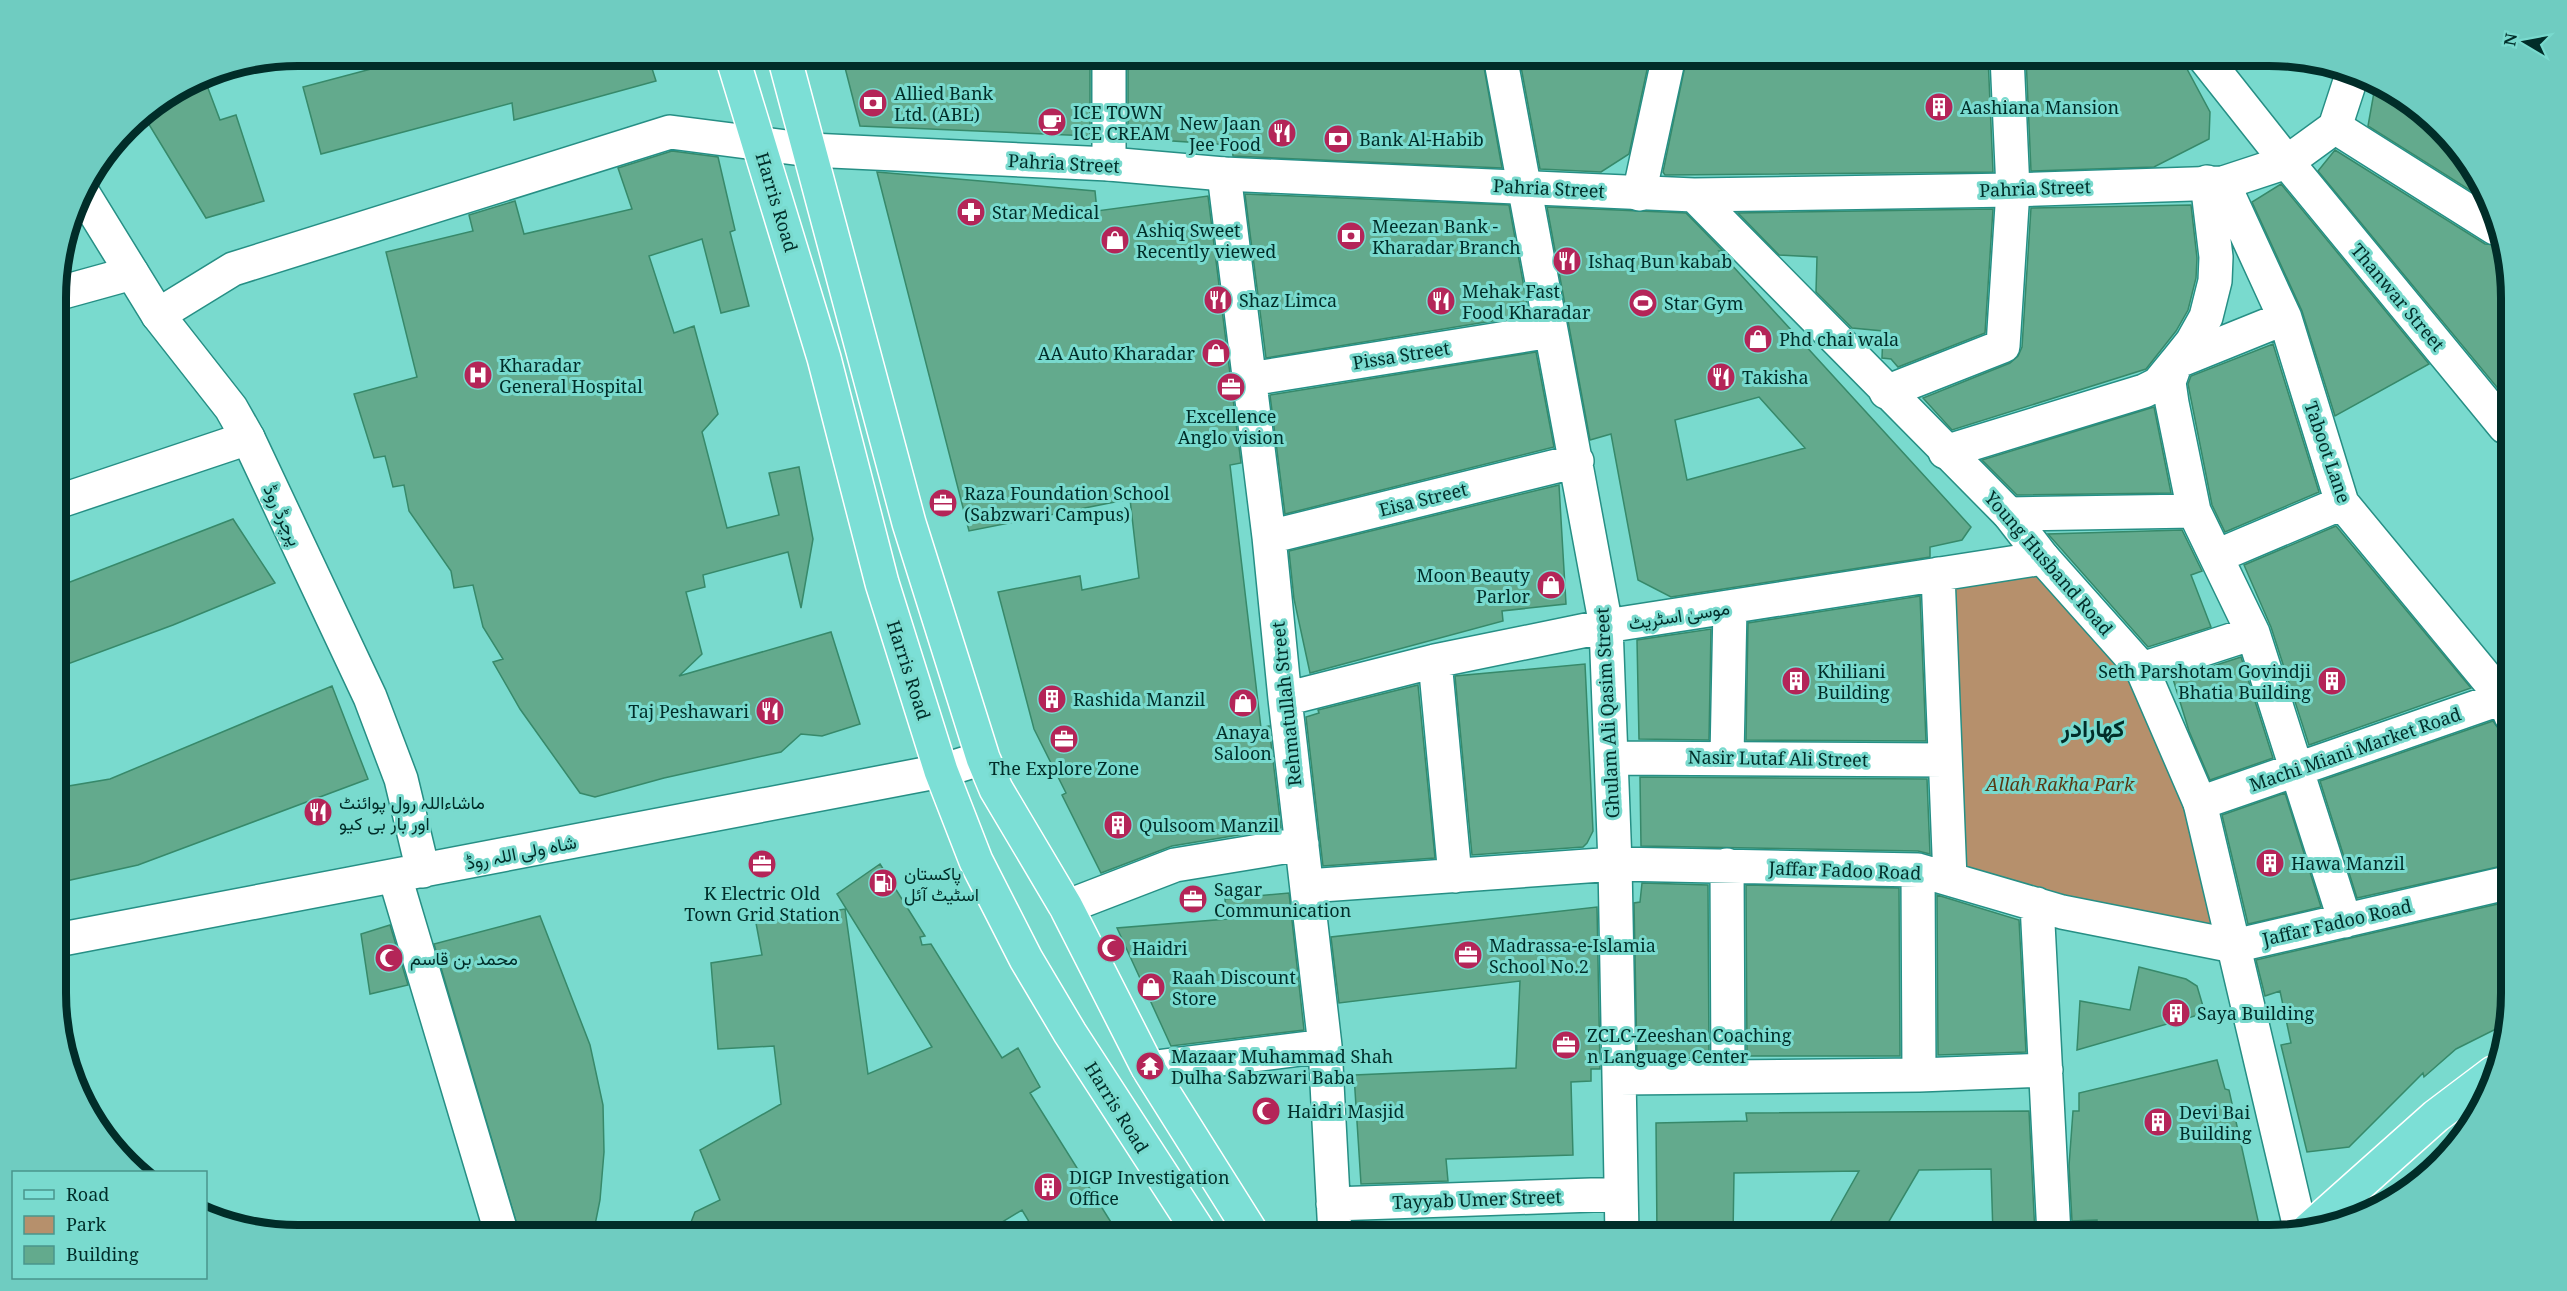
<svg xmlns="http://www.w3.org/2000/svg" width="2567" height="1291" font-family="'Noto Serif',Vazirmatn,serif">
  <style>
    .green { fill: #b6906c }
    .building { fill: #63aa8d; stroke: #37896a; stroke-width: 1.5; fill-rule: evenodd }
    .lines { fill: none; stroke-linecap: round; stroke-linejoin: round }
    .street-casing { stroke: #268f85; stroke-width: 36 }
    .secondary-casing { stroke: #268f85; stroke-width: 36 }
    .primary-casing { stroke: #fff; stroke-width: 36 }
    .street { stroke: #fff; stroke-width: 33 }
    .secondary { stroke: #fff; stroke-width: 33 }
    .primary { stroke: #7cdfd6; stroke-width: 33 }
    .labels { text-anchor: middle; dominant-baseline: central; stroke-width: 6; stroke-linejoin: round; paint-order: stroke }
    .poi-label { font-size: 18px; fill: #012d29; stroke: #79dace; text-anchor: start }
    .street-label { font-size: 18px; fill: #012d29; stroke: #79dace }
    .park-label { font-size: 18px; font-style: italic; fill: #593813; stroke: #79dace }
    .district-label { font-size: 24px; font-weight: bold; fill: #012d29; stroke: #79dace }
    .rim { fill: none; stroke: #012d29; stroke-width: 8 }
  </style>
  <rect width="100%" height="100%" fill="#79dace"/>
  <path class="green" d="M 2043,558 L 2142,669 L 2234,946 L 1939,875 L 1939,587 Z"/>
  <path class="building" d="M 420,56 L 543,56 L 545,62 L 569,56 L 648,56 L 656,81 L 514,120 L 512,103 L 321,154 L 303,87 Z
    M 842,56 L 1090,56 L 1090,136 L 860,126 Z
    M 1128,56 L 1482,56 L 1502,168 L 1233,156 L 1232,145 L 1128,138 Z
    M 1519,56 L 1650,56 L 1629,154 L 1601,172 L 1540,169 Z
    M 1687,56 L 1988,56 L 1993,172 L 1665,175 L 1663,172 Z
    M 2029,56 L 2180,56 L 2210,112 L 2209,139 L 2154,167 L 2031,171 L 2026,57 Z
    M 203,75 L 220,120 L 236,115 L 264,201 L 206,218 L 142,113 Z
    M 2376,81 L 2429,115 L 2470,162 L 2484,199 L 2368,126 Z
    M 2335,150 L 2485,244 L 2501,245 L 2509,267 L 2510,403 L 2318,171 Z
    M 672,151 L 718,157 L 735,230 L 730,232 L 749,306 L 721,313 L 702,239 L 649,256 L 674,333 L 694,326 L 718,414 L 702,432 L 727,528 L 779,515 L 769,473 L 799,467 L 813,539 L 801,608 L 788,552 L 703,575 L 705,587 L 686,592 L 702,654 L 679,676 L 831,632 L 860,724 L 822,736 L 801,734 L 781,752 L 664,778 L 595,797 L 580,793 L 520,709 L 493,662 L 503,659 L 483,627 L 473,585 L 454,588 L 451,571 L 409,511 L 404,485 L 393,487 L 385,456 L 374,458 L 354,394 L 417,377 L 386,252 L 473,231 L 469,215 L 515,201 L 524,234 L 632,209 L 618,168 Z
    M 877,172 L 1095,191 L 1097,211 L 1208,196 L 1241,463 L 1230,465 L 1261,728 L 1269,726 L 1281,828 L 1172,846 L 1101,873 L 1062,795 L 1066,793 L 1034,729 L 998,592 L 1080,576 L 1082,590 L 1139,578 L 1130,499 L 969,531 Z
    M 2281,184 L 2429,364 L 2335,416 L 2302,311 L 2252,202 Z
    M 1245,194 L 1509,205 L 1529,315 L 1266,358 Z
    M 2191,205 L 2197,258 L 2196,278 L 2188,310 L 2176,331 L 2146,369 L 1952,430 L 1923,398 L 2010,363 L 2018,356 L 2022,347 L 2031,208 Z
    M 1547,207 L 1686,213 L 1723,251 L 1719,251 L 1971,527 L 1962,540 L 1930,547 L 1930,557 L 1671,597 L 1638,580 L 1611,434 L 1590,440 ZM 1759,397 L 1805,448 L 1687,480 L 1675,420 Z
    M 1993,209 L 1985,333 L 1898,367 L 1891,359 L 1882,358 L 1883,331 L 1852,328 L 1816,292 L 1817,257 L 1779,255 L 1738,213 Z
    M 2273,344 L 2319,492 L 2225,532 L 2212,505 L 2188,384 L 2191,376 Z
    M 1536,352 L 1554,447 L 1285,514 L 1270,395 Z
    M 2154,407 L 2171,493 L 2017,495 L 1982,460 Z
    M 1559,485 L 1566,604 L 1502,611 L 1503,621 L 1310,673 L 1294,599 L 1289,551 Z
    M 233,519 L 275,583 L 173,625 L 57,668 L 57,587 Z
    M 2336,526 L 2471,688 L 2309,745 L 2271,627 L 2244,565 Z
    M 2182,530 L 2202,571 L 2191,575 L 2211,627 L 2148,647 L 2048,534 Z
    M 1920,596 L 1926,741 L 1746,740 L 1748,623 Z
    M 1711,629 L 1709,740 L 1639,739 L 1637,640 Z
    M 2241,657 L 2273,758 L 2210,780 L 2189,731 L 2173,679 Z
    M 1585,664 L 1593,831 L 1587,843 L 1583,847 L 1472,855 L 1455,676 Z
    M 1418,685 L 1435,858 L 1323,866 L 1306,717 L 1319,713 L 1318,710 Z
    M 332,686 L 368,779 L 138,865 L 57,883 L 57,788 L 110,779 Z
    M 2493,721 L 2500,731 L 2507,734 L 2511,744 L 2511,864 L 2357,898 L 2320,781 Z
    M 1640,777 L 1927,779 L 1930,854 L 1918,851 L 1641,846 Z
    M 2285,793 L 2321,907 L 2248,924 L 2222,815 Z
    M 880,864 L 925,936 L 920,937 L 922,945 L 931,944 L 1002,1058 L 1018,1048 L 1040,1087 L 1030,1093 L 1119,1235 L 1037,1235 L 1022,1210 L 981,1235 L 686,1235 L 695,1212 L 720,1200 L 700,1150 L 781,1104 L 774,1046 L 718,1049 L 711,963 L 762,955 L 756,923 L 845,909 L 868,1074 L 932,1047 L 837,894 Z
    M 1642,883 L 1708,885 L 1709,1058 L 1637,1059 L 1634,903 L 1640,902 Z
    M 1746,885 L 1899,888 L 1900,1056 L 1747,1056 Z
    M 1289,893 L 1304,1030 L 1171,1046 L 1117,928 L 1227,919 L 1225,899 Z
    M 1937,895 L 2019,920 L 2026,1052 L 1938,1055 Z
    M 2511,901 L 2511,994 L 2504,1025 L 2456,1049 L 2424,1077 L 2423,1073 L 2349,1147 L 2307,1152 L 2281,1045 L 2291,1043 L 2280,991 L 2265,996 L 2256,960 Z
    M 1597,907 L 1600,1069 L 1591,1069 L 1591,1081 L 1571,1082 L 1573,1155 L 1446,1159 L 1448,1181 L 1361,1184 L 1354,1075 L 1516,1068 L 1520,981 L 1339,1003 L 1331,937 Z
    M 540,916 L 590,1045 L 603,1105 L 604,1152 L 600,1200 L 593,1235 L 520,1235 L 434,944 Z
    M 390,925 L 408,985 L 370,994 L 361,934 Z
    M 2139,967 L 2186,979 L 2197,986 L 2205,1013 L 2077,1050 L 2080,1001 L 2130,1010 Z
    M 2217,1060 L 2225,1089 L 2229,1090 L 2259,1225 L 2248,1235 L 2097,1235 L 2097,1220 L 2072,1221 L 2069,1166 L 2073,1111 L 2079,1111 L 2079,1093 Z
    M 2029,1111 L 2035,1235 L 1993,1235 L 1991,1169 L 1919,1170 L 1881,1235 L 1823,1235 L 1859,1171 L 1734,1173 L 1733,1235 L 1657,1235 L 1656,1123 L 1747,1121 L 1746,1113 Z"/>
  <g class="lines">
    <g class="street-casing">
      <path id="street" d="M 1500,56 L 1606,626 L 1615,864 L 1622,1235
        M 2203,56 L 2287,162 L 2505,427 L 2510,429
        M 2335,127 L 2495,228
        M 1109,164 L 1109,56
        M 1224,174 L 1269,537 L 1285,699 L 1325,1046 L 1335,1235
        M 2207,182 L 2216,257 L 2215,281 L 2206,317 L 2192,342 L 2176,362 L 2169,382 L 2172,403 L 2194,511 L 2253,633 L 2345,921
        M 2223,183 L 2285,318 L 2342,503 L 2503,698 L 2511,716
        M 1639,194 L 1669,56
        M 56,294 L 132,273
        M 158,315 L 233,269 L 670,132 L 810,150
        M 1250,379 L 1551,331
        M 1886,392 L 2003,346 L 2013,190 L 2007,56
        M 1945,452 L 2144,391 L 2158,384 L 2176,362 L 2285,318
        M 57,502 L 248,438
        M 2009,514 L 2194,511
        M 1269,537 L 1577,461
        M 2217,556 L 2342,503
        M 1938,574 L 1950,879
        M 1435,661 L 1455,876
        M 2142,669 L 2253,633
        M 1285,699 L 1435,661 L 1606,626 L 2043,558
        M 1727,757 L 1730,607
        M 1611,758 L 1945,760
        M 2200,803 L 2511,695
        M 1727,865 L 1728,1077
        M 1918,870 L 1919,1075
        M 395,877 L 502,1235
        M 1307,886 L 1615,864 L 1918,870 L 2062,912 L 2234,946 L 2511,882
        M 2037,904 L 2054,1235
        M 1066,907 L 1175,865 L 1302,844
        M 1148,1068 L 1325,1046
        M 1619,1078 L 1919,1075 L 2046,1070
        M 1333,1204 L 1621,1194"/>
    </g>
    <g class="secondary-casing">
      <path id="secondary" d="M 810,150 L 1109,164 L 1224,174 L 1694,195 L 2013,190 L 2223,183 L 2287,162 L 2335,127 L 2352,75
        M 81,190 L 158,315 L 231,408 L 248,438 L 370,697 L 401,779 L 423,871
        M 1694,195 L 2009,514 L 2043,558 L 2142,669 L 2200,803 L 2301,1232
        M 57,940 L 941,771 L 983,758"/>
    </g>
    <g class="primary-casing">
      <path id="primary" d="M 732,56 L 824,358 L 882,583 L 941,771 L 976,861 L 1026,959 L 1070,1033 L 1201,1235
        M 784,56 L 909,523 L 983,758 L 996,789 L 1066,907 L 1148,1068 L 1253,1235
        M 2308,1230 L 2436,1116 L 2493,1073"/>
    </g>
    <use href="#street" class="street"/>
    <use href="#secondary" class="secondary"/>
    <use href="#primary" class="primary"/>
  </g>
  <defs>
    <g id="bank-disc" transform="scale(1.5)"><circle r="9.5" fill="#b42558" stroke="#79dace"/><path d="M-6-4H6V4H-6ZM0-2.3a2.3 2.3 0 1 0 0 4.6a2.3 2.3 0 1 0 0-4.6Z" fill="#fff"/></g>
    <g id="building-disc" transform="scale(1.5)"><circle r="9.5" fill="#b42558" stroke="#79dace"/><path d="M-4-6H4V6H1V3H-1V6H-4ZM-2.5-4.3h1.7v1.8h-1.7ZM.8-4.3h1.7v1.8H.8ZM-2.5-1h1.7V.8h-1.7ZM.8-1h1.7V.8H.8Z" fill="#fff"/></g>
    <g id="cafe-disc" transform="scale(1.5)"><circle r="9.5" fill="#b42558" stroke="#79dace"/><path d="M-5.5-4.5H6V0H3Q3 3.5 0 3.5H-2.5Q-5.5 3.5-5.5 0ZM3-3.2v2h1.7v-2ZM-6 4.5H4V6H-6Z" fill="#fff"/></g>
    <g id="restaurant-disc" transform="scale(1.5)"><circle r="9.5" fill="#b42558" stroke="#79dace"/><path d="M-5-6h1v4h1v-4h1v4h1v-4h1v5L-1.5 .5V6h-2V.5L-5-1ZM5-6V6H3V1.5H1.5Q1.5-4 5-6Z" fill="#fff"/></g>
    <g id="pharmacy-disc" transform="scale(1.5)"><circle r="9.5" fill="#b42558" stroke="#79dace"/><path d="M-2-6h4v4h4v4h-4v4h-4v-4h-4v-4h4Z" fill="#fff"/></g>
    <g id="shop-disc" transform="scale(1.5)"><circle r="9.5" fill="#b42558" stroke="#79dace"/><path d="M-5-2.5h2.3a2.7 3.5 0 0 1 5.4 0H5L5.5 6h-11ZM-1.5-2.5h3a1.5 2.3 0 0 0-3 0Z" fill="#fff"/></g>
    <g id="stadium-disc" transform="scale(1.5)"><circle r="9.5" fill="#b42558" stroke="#79dace"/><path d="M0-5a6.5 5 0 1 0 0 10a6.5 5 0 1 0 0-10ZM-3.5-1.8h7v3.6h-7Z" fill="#fff"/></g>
    <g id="hospital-disc" transform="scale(1.5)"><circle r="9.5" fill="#b42558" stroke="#79dace"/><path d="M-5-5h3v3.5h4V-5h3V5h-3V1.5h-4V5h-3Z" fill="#fff"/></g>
    <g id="office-disc" transform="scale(1.5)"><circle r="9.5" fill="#b42558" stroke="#79dace"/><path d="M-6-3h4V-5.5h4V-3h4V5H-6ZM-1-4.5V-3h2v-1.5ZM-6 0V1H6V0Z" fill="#fff"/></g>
    <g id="fuel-disc" transform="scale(1.5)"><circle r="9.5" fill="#b42558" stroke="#79dace"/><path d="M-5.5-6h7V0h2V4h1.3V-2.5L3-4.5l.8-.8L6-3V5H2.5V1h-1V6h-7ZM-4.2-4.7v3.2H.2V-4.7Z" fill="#fff"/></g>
    <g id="mosque-disc" transform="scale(1.5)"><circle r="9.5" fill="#b42558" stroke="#79dace"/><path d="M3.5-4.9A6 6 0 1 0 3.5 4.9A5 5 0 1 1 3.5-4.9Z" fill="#fff"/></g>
    <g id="temple-disc" transform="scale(1.5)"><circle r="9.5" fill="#b42558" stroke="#79dace"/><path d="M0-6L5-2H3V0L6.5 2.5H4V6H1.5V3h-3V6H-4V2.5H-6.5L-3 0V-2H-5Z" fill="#fff"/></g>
  </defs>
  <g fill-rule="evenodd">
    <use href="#bank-disc" x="873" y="103"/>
    <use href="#building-disc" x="1939" y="107"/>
    <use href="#cafe-disc" x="1052" y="122"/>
    <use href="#restaurant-disc" x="1282" y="133"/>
    <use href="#bank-disc" x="1338" y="139"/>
    <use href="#pharmacy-disc" x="971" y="212"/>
    <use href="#bank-disc" x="1351" y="236"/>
    <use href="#shop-disc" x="1115" y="240"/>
    <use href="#restaurant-disc" x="1567" y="261"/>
    <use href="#restaurant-disc" x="1218" y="300"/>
    <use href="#restaurant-disc" x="1441" y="301"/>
    <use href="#stadium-disc" x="1643" y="303"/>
    <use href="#shop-disc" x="1758" y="339"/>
    <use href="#shop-disc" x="1216" y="353"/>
    <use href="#hospital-disc" x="478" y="375"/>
    <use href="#restaurant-disc" x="1721" y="377"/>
    <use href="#office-disc" x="1231" y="387"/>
    <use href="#office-disc" x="943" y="503"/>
    <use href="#shop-disc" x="1551" y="585"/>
    <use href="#building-disc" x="1796" y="681"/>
    <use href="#building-disc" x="2332" y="681"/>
    <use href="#building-disc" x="1052" y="699"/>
    <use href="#shop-disc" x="1243" y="703"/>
    <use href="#restaurant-disc" x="770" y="711"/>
    <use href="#office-disc" x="1064" y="739"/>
    <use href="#restaurant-disc" x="318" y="812"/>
    <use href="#building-disc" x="1118" y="825"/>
    <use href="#building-disc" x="2270" y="863"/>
    <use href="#office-disc" x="762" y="864"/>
    <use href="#fuel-disc" x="883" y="883"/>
    <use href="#office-disc" x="1193" y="899"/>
    <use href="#mosque-disc" x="1111" y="948"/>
    <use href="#office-disc" x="1468" y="955"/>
    <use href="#mosque-disc" x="389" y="958"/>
    <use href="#shop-disc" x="1151" y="987"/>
    <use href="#building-disc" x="2176" y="1013"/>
    <use href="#office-disc" x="1566" y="1045"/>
    <use href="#temple-disc" x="1150" y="1066"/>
    <use href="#mosque-disc" x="1266" y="1111"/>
    <use href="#building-disc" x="2158" y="1122"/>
    <use href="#building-disc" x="1048" y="1187"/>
  </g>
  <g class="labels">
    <g class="poi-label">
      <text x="894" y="93">Allied Bank<tspan x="894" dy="21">Ltd. (ABL)</tspan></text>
      <text x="1960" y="107">Aashiana Mansion</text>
      <text x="1073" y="112">ICE TOWN<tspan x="1073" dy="21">ICE CREAM</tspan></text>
      <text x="1261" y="123" text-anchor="end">New Jaan<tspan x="1261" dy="21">Jee Food</tspan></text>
      <text x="1359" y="139">Bank Al-Habib</text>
      <text x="992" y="212">Star Medical</text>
      <text x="1372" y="226">Meezan Bank -<tspan x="1372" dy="21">Kharadar Branch</tspan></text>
      <text x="1136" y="230">Ashiq Sweet<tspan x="1136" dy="21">Recently viewed</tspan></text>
      <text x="1588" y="261">Ishaq Bun kabab</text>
      <text x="1462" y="291">Mehak Fast<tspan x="1462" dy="21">Food Kharadar</tspan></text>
      <text x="1239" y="300">Shaz Limca</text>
      <text x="1664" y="303">Star Gym</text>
      <text x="1779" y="339">Phd chai wala</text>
      <text x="1195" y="353" text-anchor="end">AA Auto Kharadar</text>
      <text x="499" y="365">Kharadar<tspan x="499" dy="21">General Hospital</tspan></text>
      <text x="1742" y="377">Takisha</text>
      <text x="1231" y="416" text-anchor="middle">Excellence<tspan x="1231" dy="21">Anglo vision</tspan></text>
      <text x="964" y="493">Raza Foundation School<tspan x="964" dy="21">(Sabzwari Campus)</tspan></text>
      <text x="1530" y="575" text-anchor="end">Moon Beauty<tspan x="1530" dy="21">Parlor</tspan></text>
      <text x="1817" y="671">Khiliani<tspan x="1817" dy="21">Building</tspan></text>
      <text x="2311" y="671" text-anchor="end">Seth Parshotam Govindji<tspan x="2311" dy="21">Bhatia Building</tspan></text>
      <text x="1073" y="699">Rashida Manzil</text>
      <text x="749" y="711" text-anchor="end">Taj Peshawari</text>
      <text x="1243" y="732" text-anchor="middle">Anaya<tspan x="1243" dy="21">Saloon</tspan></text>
      <text x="1064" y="768" text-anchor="middle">The Explore Zone</text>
      <text x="339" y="802">ماشاءاللہ رول پوائنٹ<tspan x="339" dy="21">اور بار بی کیو</tspan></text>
      <text x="1139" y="825">Qulsoom Manzil</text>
      <text x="2291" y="863">Hawa Manzil</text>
      <text x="904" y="873">پاکستان<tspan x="904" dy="21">اسٹیٹ آئل</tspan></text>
      <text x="1214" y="889">Sagar<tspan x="1214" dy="21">Communication</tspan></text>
      <text x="762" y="893" text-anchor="middle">K Electric Old<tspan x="762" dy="21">Town Grid Station</tspan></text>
      <text x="1489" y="945">Madrassa-e-Islamia<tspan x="1489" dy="21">School No.2</tspan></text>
      <text x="1132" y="948">Haidri</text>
      <text x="410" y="958">محمد بن قاسم</text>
      <text x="1172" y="977">Raah Discount<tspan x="1172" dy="21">Store</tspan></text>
      <text x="2197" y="1013">Saya Building</text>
      <text x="1587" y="1035">ZCLC-Zeeshan Coaching<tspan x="1587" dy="21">n Language Center</tspan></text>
      <text x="1171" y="1056">Mazaar Muhammad Shah<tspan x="1171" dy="21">Dulha Sabzwari Baba</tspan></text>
      <text x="1287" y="1111">Haidri Masjid</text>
      <text x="2179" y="1112">Devi Bai<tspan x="2179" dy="21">Building</tspan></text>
      <text x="1069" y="1177">DIGP Investigation<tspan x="1069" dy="21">Office</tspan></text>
    </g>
    <g class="street-label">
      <text transform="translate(1064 163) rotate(3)">Pahria Street</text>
      <text transform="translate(1549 188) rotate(3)">Pahria Street</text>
      <text transform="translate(2035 188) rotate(-2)">Pahria Street</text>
      <text transform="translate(777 202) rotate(73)">Harris Road</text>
      <text transform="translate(2398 297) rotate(50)">Thanwar Street</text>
      <text transform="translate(1401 355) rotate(-9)">Pissa Street</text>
      <text transform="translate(2328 452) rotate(71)">Taboot Lane</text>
      <text transform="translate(1423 499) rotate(-14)">Eisa Street</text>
      <text transform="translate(283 515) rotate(65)">پرچرڈ روڈ</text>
      <text transform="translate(2049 563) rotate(49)">Young Husband Road</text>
      <text transform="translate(1679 615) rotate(-9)">موسیٰ اسٹریٹ</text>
      <text transform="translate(909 670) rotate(72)">Harris Road</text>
      <text transform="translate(1286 704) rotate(-96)">Rehmatullah Street</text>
      <text transform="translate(1607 713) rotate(-93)">Ghulam Ali Qasim Street</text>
      <text transform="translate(2355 749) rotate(-19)">Machi Miani Market Road</text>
      <text transform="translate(1778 758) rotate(1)">Nasir Lutaf Ali Street</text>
      <text transform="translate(521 852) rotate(-11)">شاہ ولی اللہ روڈ</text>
      <text transform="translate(1845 870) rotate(2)">Jaffar Fadoo Road</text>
      <text transform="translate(2337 922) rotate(-13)">Jaffar Fadoo Road</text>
      <text transform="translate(1117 1107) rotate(58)">Harris Road</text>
      <text transform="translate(1477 1199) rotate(-2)">Tayyab Umer Street</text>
    </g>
    <g class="park-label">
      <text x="2060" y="784">Allah Rakha Park</text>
    </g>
    <g class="district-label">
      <text x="2093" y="727">کھارادر</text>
    </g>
  </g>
  <path d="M0 0H2567V1291H0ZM298 66H2269A232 232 0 0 1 2501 298V993A232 232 0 0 1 2269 1225H298A232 232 0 0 1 66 993V298A232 232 0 0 1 298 66Z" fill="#6fccc1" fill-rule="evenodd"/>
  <path class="rim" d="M298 66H2269A232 232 0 0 1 2501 298V993A232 232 0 0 1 2269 1225H298A232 232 0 0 1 66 993V298A232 232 0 0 1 298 66Z"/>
  <rect x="12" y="1171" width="195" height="108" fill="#79dace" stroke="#49958c" stroke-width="1.5"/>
  <rect x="24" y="1190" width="30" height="9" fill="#7cdfd6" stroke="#49958c" stroke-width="1.5"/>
  <text x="66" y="1201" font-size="18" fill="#012d29">Road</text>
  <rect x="24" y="1216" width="30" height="18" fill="#b6906c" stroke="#49958c" stroke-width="1.5"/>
  <text x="66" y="1231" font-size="18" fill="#012d29">Park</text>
  <rect x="24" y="1246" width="30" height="18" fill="#63aa8d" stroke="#49958c" stroke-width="1.5"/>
  <text x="66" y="1261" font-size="18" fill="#012d29">Building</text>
  <g transform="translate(2525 42) rotate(280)" stroke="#79dace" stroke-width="4.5" paint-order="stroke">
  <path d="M0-4.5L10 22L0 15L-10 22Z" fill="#012d29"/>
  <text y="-9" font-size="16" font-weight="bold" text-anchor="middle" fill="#012d29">N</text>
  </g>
</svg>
